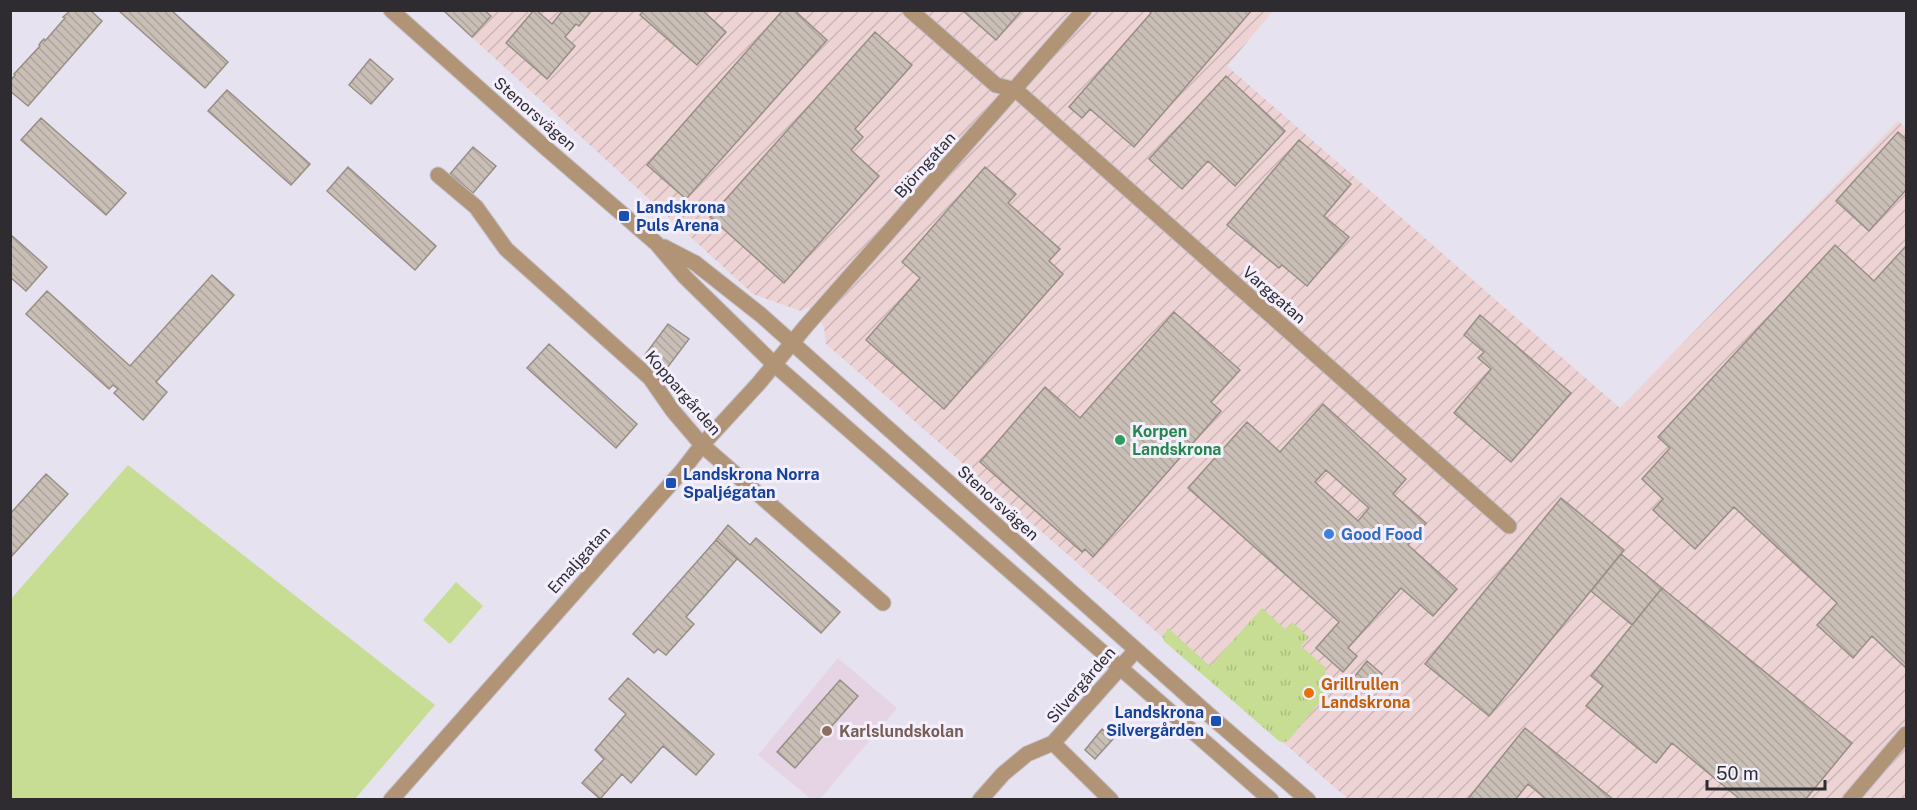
<svg xmlns="http://www.w3.org/2000/svg" width="1917" height="810" font-family="'Public Sans',sans-serif">
  <style>
    .industrial { fill: url(#industrial-furrows) }
    .education { fill: #e6d4e5 }
    .grass { fill: url(#grass-tufts) }
    .park { fill: #c6dd93 }
    .building { fill: url(#building-back-hatch); stroke: #988e85; stroke-width: 1.5; fill-rule: evenodd }
    .lines { fill: none; stroke-linecap: round; stroke-linejoin: round }
    .minor-casing { stroke: #c1bec9; stroke-width: 17 }
    .tertiary-casing { stroke: #c1bec9; stroke-width: 17 }
    .minor { stroke: #b09475; stroke-width: 15 }
    .tertiary { stroke: #b09475; stroke-width: 15 }
    .transit-dot { fill: #1a4fb4; stroke: #f3effc; stroke-width: 2 }
    .leisure-dot { fill: #2e9e5b; stroke: #f3effc; stroke-width: 2 }
    .shop-dot { fill: #3f7fe0; stroke: #f3effc; stroke-width: 2 }
    .food-dot { fill: #e8710a; stroke: #f3effc; stroke-width: 2 }
    .education-dot { fill: #8d6e63; stroke: #f3effc; stroke-width: 2 }
    .labels { text-anchor: middle; dominant-baseline: central; stroke-width: 6; stroke-linejoin: round; paint-order: stroke }
    .street-label { font-size: 16px; fill: #2e2c31; stroke: #f3effc }
    .transit-label { font-size: 16px; font-weight: bold; fill: #164399; stroke: #f3effc; text-anchor: start }
    .leisure-label { font-size: 16px; font-weight: bold; fill: #27864d; stroke: #f3effc; text-anchor: start }
    .shop-label { font-size: 16px; font-weight: bold; fill: #366cbe; stroke: #f3effc; text-anchor: start }
    .food-label { font-size: 16px; font-weight: bold; fill: #c56008; stroke: #f3effc; text-anchor: start }
    .education-label { font-size: 16px; font-weight: bold; fill: #785e54; stroke: #f3effc; text-anchor: start }
  </style>
  <defs>
    <pattern id="industrial-furrows" width="10" height="10" patternUnits="userSpaceOnUse" patternTransform="scale(1.5)"><rect width="10" height="10" fill="#eed3d5"/><path d="M-1 1l2-2M0 10L10 0M9 11l2-2" fill="none" stroke="#ccb5b7"/></pattern>
    <pattern id="grass-tufts" width="24" height="20" patternUnits="userSpaceOnUse" patternTransform="scale(1.5)"><rect width="24" height="20" fill="#c6dd93"/><path d="M3 7l-1-3M5 7V3M7 7l1-3M15 17l-1-3M17 17v-4M19 17l1-3" fill="none" stroke="#aabe7f"/></pattern>
    <pattern id="building-back-hatch" width="6" height="6" patternUnits="userSpaceOnUse" patternTransform="scale(1.5)"><rect width="6" height="6" fill="#cabfb6"/><path d="M-1 5l2 2M0 0l6 6M5-1l2 2" fill="none" stroke="#aea49d"/></pattern>
  </defs>
  <rect width="100%" height="100%" fill="#e6e2ef"/>
  <path class="industrial" d="M 443,11 L 1273,11 L 1227,66 L 1620,408 L 1898,121 L 1906,128 L 1906,799 L 1348,799 L 826,344 L 824,327 L 809,307 L 801,311 L 753,294 Z"/>
  <path class="education" d="M 838,658 L 897,708 L 820,799 L 811,799 L 758,755 Z"/>
  <path class="grass" d="M 1262,608 L 1285,629 L 1292,622 L 1309,637 L 1301,646 L 1325,667 L 1326,690 L 1323,698 L 1289,740 L 1285,742 L 1279,741 L 1164,641 L 1163,636 L 1168,628 L 1210,666 Z"/>
  <path class="park" d="M 128,465 L 435,705 L 355,799 L 11,799 L 11,599 Z
    M 456,582 L 483,606 L 450,644 L 423,620 Z"/>
  <path class="building" d="M 71,10 L 90,10 L 102,21 L 28,106 L 10,91 L 10,81 L 15,75 L 14,74 L 40,46 L 39,45 L 41,42 L 44,39 L 45,41 L 65,18 L 63,17 Z
    M 118,10 L 171,10 L 228,62 L 205,88 Z
    M 443,10 L 484,10 L 491,16 L 472,37 Z
    M 534,10 L 536,10 L 552,24 L 563,10 L 592,10 L 579,26 L 576,24 L 565,37 L 575,46 L 547,79 L 506,43 Z
    M 644,10 L 702,10 L 726,32 L 697,65 L 640,15 Z
    M 783,10 L 794,10 L 827,40 L 686,199 L 647,165 Z
    M 962,10 L 1022,10 L 996,40 Z
    M 1148,10 L 1252,10 L 1134,147 L 1090,109 L 1082,118 L 1069,107 L 1151,13 Z
    M 875,32 L 912,65 L 855,129 L 863,137 L 851,150 L 879,176 L 784,283 L 710,217 Z
    M 370,59 L 393,79 L 371,104 L 349,85 Z
    M 1226,76 L 1285,131 L 1235,186 L 1208,161 L 1182,189 L 1149,159 Z
    M 227,90 L 310,164 L 291,185 L 208,111 Z
    M 41,118 L 126,193 L 106,215 L 21,140 Z
    M 1898,132 L 1906,139 L 1906,190 L 1869,231 L 1836,201 Z
    M 1299,140 L 1351,184 L 1324,216 L 1349,237 L 1307,286 L 1282,265 L 1279,268 L 1227,225 Z
    M 473,147 L 496,166 L 473,193 L 450,174 Z
    M 348,167 L 436,246 L 415,270 L 327,191 Z
    M 985,167 L 1016,194 L 1008,203 L 1060,249 L 1049,261 L 1063,274 L 944,409 L 866,340 L 920,278 L 902,262 Z
    M 10,234 L 47,267 L 26,291 L 10,277 Z
    M 1835,245 L 1874,281 L 1906,246 L 1906,668 L 1872,636 L 1853,658 L 1817,625 L 1837,603 L 1734,507 L 1695,549 L 1653,510 L 1663,499 L 1642,479 L 1670,448 L 1658,437 Z
    M 212,275 L 234,295 L 156,382 L 167,392 L 143,420 L 114,393 L 118,389 L 113,385 L 109,389 L 26,314 L 47,291 L 130,366 Z
    M 1174,312 L 1240,370 L 1211,402 L 1221,411 L 1093,557 L 1085,549 L 1082,552 L 980,462 L 1045,387 L 1080,418 Z
    M 1480,315 L 1571,393 L 1511,462 L 1454,413 L 1491,369 L 1478,358 L 1484,352 L 1464,335 Z
    M 668,324 L 689,339 L 664,372 L 644,356 Z
    M 549,344 L 637,424 L 616,448 L 527,368 Z
    M 1323,404 L 1406,479 L 1393,494 L 1426,523 L 1408,545 L 1457,589 L 1433,616 L 1401,588 L 1348,648 L 1357,656 L 1343,672 L 1316,648 L 1339,622 L 1188,488 L 1247,422 L 1280,452 ZM 1326,470 L 1369,508 L 1358,521 L 1315,482 Z
    M 46,474 L 68,494 L 10,558 L 10,514 Z
    M 1561,498 L 1624,550 L 1489,716 L 1425,664 Z
    M 728,525 L 750,545 L 756,538 L 840,612 L 821,633 L 716,540 Z
    M 716,540 L 737,559 L 686,617 L 694,624 L 666,655 L 658,649 L 654,653 L 633,634 Z
    M 1621,554 L 1662,588 L 1632,625 L 1591,591 Z
    M 1662,588 L 1852,743 L 1805,800 L 1741,800 L 1672,743 L 1656,763 L 1586,706 L 1603,686 L 1591,676 Z
    M 1367,661 L 1382,674 L 1365,693 L 1351,681 Z
    M 628,678 L 714,754 L 696,775 L 663,746 L 631,783 L 622,774 L 600,799 L 582,783 L 604,759 L 595,750 L 626,714 L 609,699 Z
    M 840,680 L 858,696 L 795,768 L 777,752 Z
    M 1525,728 L 1614,800 L 1547,800 L 1528,784 L 1515,800 L 1467,800 Z
    M 1102,729 L 1113,739 L 1095,759 L 1085,750 Z"/>
  <g class="lines">
    <g class="minor-casing">
      <path id="minor" d="M 910,10 L 996,85 L 1016,90 L 1509,526
        M 438,175 L 476,207 L 506,249 L 650,378 L 673,411 L 702,445 L 883,603
        M 1053,743 L 1111,800
        M 391,800 L 682,471 L 702,445 L 759,383 L 806,326 L 1084,10
        M 980,800 L 1003,774 L 1027,754 L 1053,743 L 1136,650
        M 1850,800 L 1906,734"/>
    </g>
    <g class="tertiary-casing">
      <path id="tertiary" d="M 391,10 L 547,149 L 656,243 L 685,277 L 775,365 L 1271,800
        M 664,247 L 695,263 L 761,315 L 1216,721 L 1308,800"/>
    </g>
    <use href="#minor" class="minor"/>
    <use href="#tertiary" class="tertiary"/>
  </g>
  <g class="transit-dot">
    <rect x="618" y="210" width="12" height="12" rx="3"/>
    <rect x="665" y="477" width="12" height="12" rx="3"/>
    <rect x="1210" y="715" width="12" height="12" rx="3"/>
  </g>
  <circle class="leisure-dot" cx="1120" cy="440" r="6"/>
  <circle class="shop-dot" cx="1329" cy="534" r="6"/>
  <circle class="food-dot" cx="1309" cy="693" r="6"/>
  <circle class="education-dot" cx="827" cy="731" r="6"/>
  <g class="labels">
    <g class="street-label">
      <text transform="translate(535 114) rotate(41)">Stenorsvägen</text>
      <text transform="translate(925 165) rotate(-48)">Björngatan</text>
      <text transform="translate(1274 295) rotate(41)">Varggatan</text>
      <text transform="translate(683 393) rotate(49)">Koppargården</text>
      <text transform="translate(998 503) rotate(42)">Stenorsvägen</text>
      <text transform="translate(579 560) rotate(-48)">Emaljgatan</text>
      <text transform="translate(1081 685) rotate(-49)">Silvergården</text>
    </g>
    <g class="transit-label">
      <text x="636" y="207">Landskrona<tspan x="636" dy="18">Puls Arena</tspan></text>
      <text x="683" y="474">Landskrona Norra<tspan x="683" dy="18">Spaljégatan</tspan></text>
      <text x="1204" y="712" text-anchor="end">Landskrona<tspan x="1204" dy="18">Silvergården</tspan></text>
    </g>
    <g class="leisure-label">
      <text x="1132" y="431">Korpen<tspan x="1132" dy="18">Landskrona</tspan></text>
    </g>
    <g class="shop-label">
      <text x="1341" y="534">Good Food</text>
    </g>
    <g class="food-label">
      <text x="1321" y="684">Grillrullen<tspan x="1321" dy="18">Landskrona</tspan></text>
    </g>
    <g class="education-label">
      <text x="839" y="731">Karlslundskolan</text>
    </g>
  </g>
  <rect width="1917" height="810" fill="none" stroke="#2e2c31" stroke-width="24"/>
  <path d="M1707 780v9h118v-9" fill="none" stroke="#2e2c31" stroke-width="3"/>
  <text x="1716" y="780" font-size="18" fill="#2e2c31" stroke="#f3effc" stroke-width="4.5" paint-order="stroke">50 m</text>
</svg>
